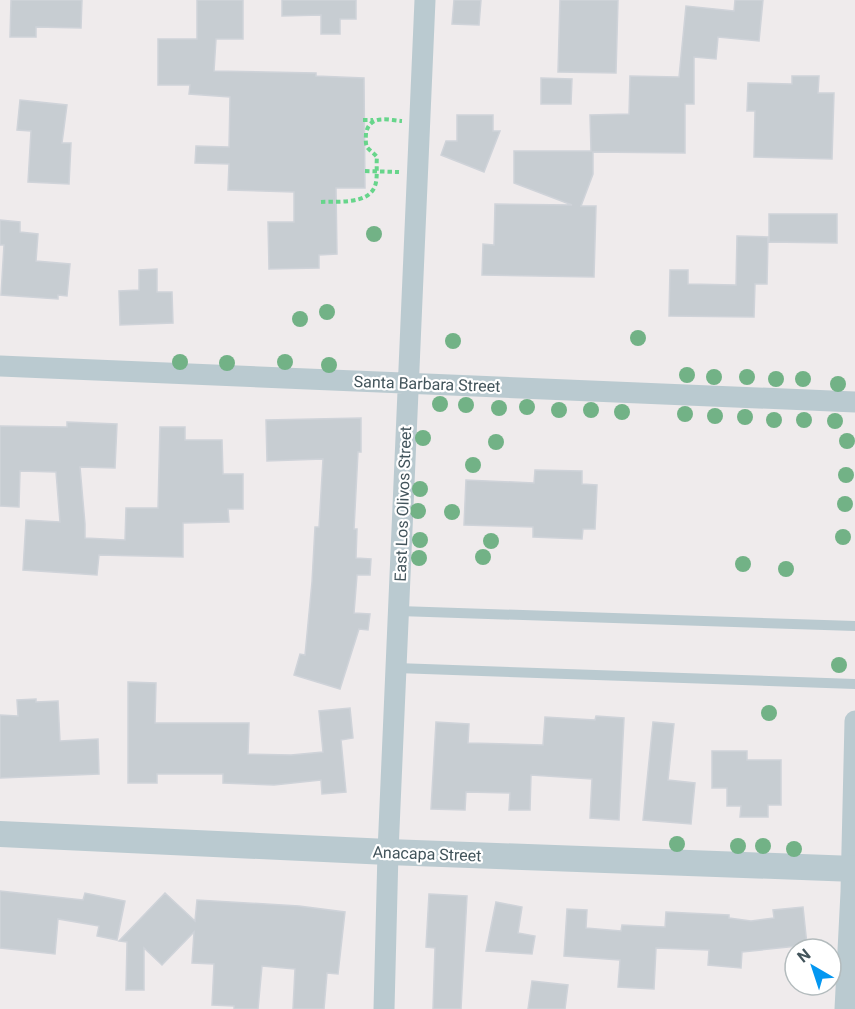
<svg xmlns="http://www.w3.org/2000/svg" width="855" height="1009" font-family="Roboto,sans-serif">
  <style>
    .building { fill: #c7cdd2; stroke: #cfd3d9; stroke-width: 1.5 }
    .lines { fill: none; stroke-linecap: round; stroke-linejoin: round }
    .path { stroke: #67d58b; stroke-width: 4; stroke-dasharray: 4.5 3; stroke-linecap: butt }
    .service { stroke: #bacad0; stroke-width: 10 }
    .minor { stroke: #bacad0; stroke-width: 21 }
    .tertiary { stroke: #bacad0; stroke-width: 26 }
    .tree { fill: #72b286 }
    .labels { text-anchor: middle; dominant-baseline: central; stroke-width: 4.5; stroke-linejoin: round; paint-order: stroke }
    .street-label { font-size: 16px; fill: #42545b; stroke: #fff }
  </style>
  <rect width="100%" height="100%" fill="#efebec"/>
  <path class="building" d="M 11,0 L 82,0 L 81,28 L 36,27 L 36,37 L 10,37 Z
    M 197,0 L 243,0 L 243,39 L 216,39 L 214,71 L 316,73 L 316,76 L 364,78 L 365,188 L 336,188 L 337,254 L 319,255 L 319,268 L 269,269 L 268,222 L 294,222 L 294,192 L 228,190 L 229,164 L 195,163 L 196,146 L 229,147 L 230,97 L 189,94 L 190,85 L 158,85 L 158,39 L 197,39 Z
    M 282,0 L 356,0 L 356,19 L 340,19 L 340,34 L 321,34 L 321,15 L 282,16 Z
    M 454,0 L 481,0 L 479,25 L 452,24 Z
    M 560,0 L 618,0 L 616,73 L 558,72 Z
    M 735,0 L 763,0 L 759,41 L 718,37 L 716,59 L 694,57 L 694,104 L 685,104 L 685,153 L 593,152 L 593,174 L 581,206 L 596,206 L 594,277 L 482,275 L 483,244 L 494,245 L 495,204 L 572,205 L 514,183 L 514,151 L 591,151 L 590,115 L 629,114 L 630,76 L 679,77 L 686,6 L 734,11 Z
    M 792,76 L 819,76 L 818,93 L 834,93 L 832,159 L 754,157 L 755,111 L 747,111 L 748,83 L 792,84 Z
    M 541,78 L 572,79 L 571,104 L 541,104 Z
    M 20,100 L 67,105 L 62,143 L 71,143 L 69,184 L 28,182 L 31,131 L 17,130 Z
    M 457,115 L 493,115 L 493,131 L 500,131 L 484,172 L 441,155 L 446,141 L 457,141 Z
    M 769,214 L 837,214 L 837,243 L 769,242 Z
    M 0,220 L 20,222 L 20,232 L 38,234 L 36,261 L 70,264 L 67,296 L 58,295 L 58,299 L 1,295 L 4,245 L 0,245 Z
    M 737,236 L 768,237 L 767,284 L 755,284 L 754,317 L 669,316 L 670,270 L 688,270 L 688,284 L 736,285 Z
    M 157,269 L 157,292 L 172,292 L 173,323 L 120,325 L 119,291 L 139,290 L 139,270 Z
    M 361,418 L 361,452 L 358,452 L 354,529 L 357,529 L 356,558 L 371,559 L 370,575 L 357,575 L 354,613 L 370,614 L 368,630 L 359,629 L 340,689 L 294,675 L 300,654 L 305,655 L 312,582 L 315,527 L 319,527 L 323,459 L 267,461 L 266,420 Z
    M 67,422 L 117,424 L 115,468 L 80,467 L 85,524 L 85,538 L 125,540 L 126,508 L 158,508 L 160,427 L 185,427 L 185,440 L 222,440 L 223,474 L 243,474 L 243,509 L 228,509 L 229,522 L 183,523 L 183,557 L 99,555 L 97,575 L 23,570 L 26,520 L 60,522 L 56,472 L 20,471 L 19,507 L 0,506 L 0,426 L 67,427 Z
    M 535,470 L 582,471 L 582,484 L 597,485 L 595,529 L 583,529 L 582,539 L 533,537 L 533,527 L 464,525 L 466,480 L 534,483 Z
    M 128,682 L 156,683 L 155,723 L 249,723 L 248,754 L 291,755 L 323,752 L 319,711 L 350,708 L 353,738 L 341,740 L 346,792 L 322,794 L 321,780 L 274,785 L 223,783 L 223,774 L 157,774 L 157,783 L 128,783 Z
    M 36,699 L 36,702 L 58,701 L 60,741 L 98,739 L 99,774 L 0,778 L 0,715 L 18,716 L 17,700 Z
    M 596,716 L 624,718 L 619,820 L 590,818 L 592,779 L 531,775 L 530,810 L 509,810 L 510,793 L 466,792 L 465,810 L 431,809 L 436,722 L 469,724 L 468,743 L 543,745 L 545,717 L 595,720 Z
    M 653,722 L 674,724 L 668,780 L 695,783 L 691,824 L 643,820 Z
    M 712,751 L 747,751 L 747,760 L 781,760 L 781,805 L 768,805 L 768,817 L 740,817 L 741,806 L 727,806 L 727,788 L 712,788 Z
    M 0,891 L 83,900 L 85,893 L 125,901 L 117,940 L 97,936 L 99,926 L 58,919 L 55,954 L 0,948 Z
    M 165,893 L 195,921 L 197,900 L 299,906 L 345,912 L 338,974 L 327,973 L 324,1009 L 293,1009 L 295,969 L 262,966 L 258,1009 L 234,1009 L 234,1006 L 212,1005 L 214,964 L 192,963 L 194,932 L 162,965 L 144,948 L 144,990 L 126,990 L 127,942 L 119,941 Z
    M 429,894 L 467,896 L 461,1009 L 433,1009 L 435,948 L 426,947 Z
    M 496,902 L 522,907 L 518,933 L 535,936 L 532,954 L 486,951 Z
    M 803,907 L 807,945 L 742,952 L 741,968 L 708,965 L 709,950 L 656,948 L 654,989 L 618,987 L 620,960 L 564,956 L 567,909 L 587,910 L 586,928 L 621,931 L 622,925 L 665,927 L 666,912 L 729,915 L 729,918 L 751,921 L 774,918 L 773,910 Z
    M 532,981 L 568,985 L 565,1009 L 528,1009 Z"/>
  <g class="lines">
    <path class="path" d="M 363,120 L 373,120
      M 365,171 L 399,172
      M 321,202 C 337,201 368,205 375,186 C 378,178 376,165 377,157 C 374,153 369,150 367,147 C 365,143 366,136 366,133 C 370,114 388,120 402,121"/>
    <path class="service" d="M 399,611 L 855,626
      M 396,668 L 855,684"/>
    <path class="minor" d="M 0,366 L 855,402
      M 384,1009 L 388,852 L 425,0
      M 845,1009 L 851,892 L 855,721"/>
    <path class="tertiary" d="M 0,834 L 388,852 L 855,869"/>
  </g>
  <g class="tree">
    <circle cx="374" cy="234" r="8"/>
    <circle cx="327" cy="312" r="8"/>
    <circle cx="300" cy="319" r="8"/>
    <circle cx="638" cy="338" r="8"/>
    <circle cx="453" cy="341" r="8"/>
    <circle cx="180" cy="362" r="8"/>
    <circle cx="285" cy="362" r="8"/>
    <circle cx="227" cy="363" r="8"/>
    <circle cx="329" cy="365" r="8"/>
    <circle cx="687" cy="375" r="8"/>
    <circle cx="714" cy="377" r="8"/>
    <circle cx="747" cy="377" r="8"/>
    <circle cx="776" cy="379" r="8"/>
    <circle cx="803" cy="379" r="8"/>
    <circle cx="838" cy="384" r="8"/>
    <circle cx="440" cy="404" r="8"/>
    <circle cx="466" cy="405" r="8"/>
    <circle cx="527" cy="407" r="8"/>
    <circle cx="499" cy="408" r="8"/>
    <circle cx="559" cy="410" r="8"/>
    <circle cx="591" cy="410" r="8"/>
    <circle cx="622" cy="412" r="8"/>
    <circle cx="685" cy="414" r="8"/>
    <circle cx="715" cy="416" r="8"/>
    <circle cx="745" cy="417" r="8"/>
    <circle cx="774" cy="420" r="8"/>
    <circle cx="804" cy="420" r="8"/>
    <circle cx="835" cy="421" r="8"/>
    <circle cx="423" cy="438" r="8"/>
    <circle cx="847" cy="441" r="8"/>
    <circle cx="496" cy="442" r="8"/>
    <circle cx="473" cy="465" r="8"/>
    <circle cx="846" cy="475" r="8"/>
    <circle cx="420" cy="489" r="8"/>
    <circle cx="845" cy="504" r="8"/>
    <circle cx="418" cy="511" r="8"/>
    <circle cx="452" cy="512" r="8"/>
    <circle cx="843" cy="537" r="8"/>
    <circle cx="420" cy="540" r="8"/>
    <circle cx="491" cy="541" r="8"/>
    <circle cx="483" cy="557" r="8"/>
    <circle cx="419" cy="558" r="8"/>
    <circle cx="743" cy="564" r="8"/>
    <circle cx="786" cy="569" r="8"/>
    <circle cx="839" cy="665" r="8"/>
    <circle cx="769" cy="713" r="8"/>
    <circle cx="677" cy="844" r="8"/>
    <circle cx="738" cy="846" r="8"/>
    <circle cx="763" cy="846" r="8"/>
    <circle cx="794" cy="849" r="8"/>
  </g>
  <g class="labels">
    <g class="street-label">
      <text transform="translate(427 384) rotate(2)">Santa Barbara Street</text>
      <text transform="translate(403 504) rotate(-88)">East Los Olivos Street</text>
      <text transform="translate(427 854) rotate(2)">Anacapa Street</text>
    </g>
  </g>
  <g transform="translate(813 967) rotate(321)"><circle r="28" fill="#ffffff" stroke="#b3bbbd" stroke-width="1.5"/>
  <path d="M0-4.5L10 22L0 15L-10 22Z" fill="#0497f1"/>
  <text y="-9" font-size="16" font-weight="bold" text-anchor="middle" fill="#42545b">N</text>
  </g>
</svg>
